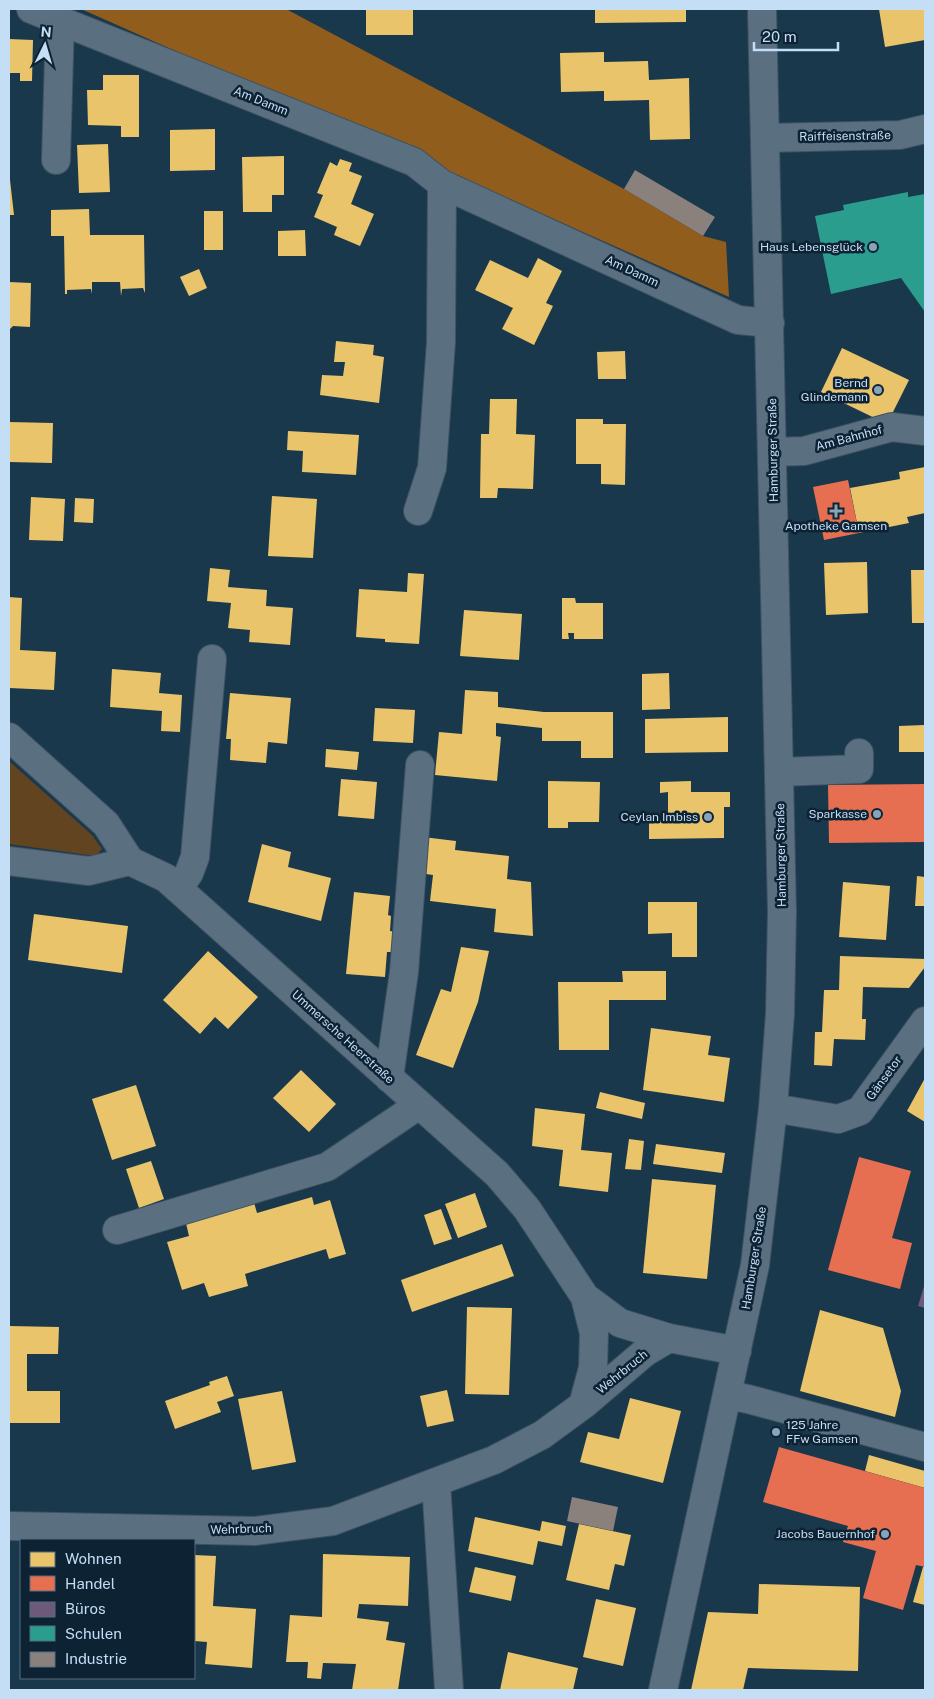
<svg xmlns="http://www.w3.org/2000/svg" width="934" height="1699" font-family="'Public Sans',sans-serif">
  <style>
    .green { fill: #634421 }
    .forest { fill: #905d1d }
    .homes { fill: #e9c46a }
    .shops { fill: #e76f51 }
    .offices { fill: #6d597a }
    .schools { fill: #2a9d8f }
    .industry { fill: #8a817c }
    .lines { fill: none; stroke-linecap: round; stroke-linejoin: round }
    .minor-casing { stroke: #3e5262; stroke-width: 30 }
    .minor { stroke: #5a6f80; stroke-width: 28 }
    .poi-dot { fill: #88a4ba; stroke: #0d2233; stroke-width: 2 }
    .labels { text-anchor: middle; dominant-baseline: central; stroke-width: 5; stroke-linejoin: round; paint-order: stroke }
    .street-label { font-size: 12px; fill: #c4def5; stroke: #0d2233 }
    .poi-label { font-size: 12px; fill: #c4def5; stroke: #0d2233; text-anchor: end }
  </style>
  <rect width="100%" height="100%" fill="#19384c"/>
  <path class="green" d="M 9,761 L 92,835 L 102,849 L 95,856 L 9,844 Z"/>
  <path class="forest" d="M 81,9 L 286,9 L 624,189 L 703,236 L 726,242 L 729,297 Z"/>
  <path class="homes" d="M 366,9 L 413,9 L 413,35 L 366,35 Z
    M 595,9 L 686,9 L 686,22 L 595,23 Z
    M 879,9 L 924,9 L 925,40 L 885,47 Z
    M 9,39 L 33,40 L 32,81 L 20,81 L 20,73 L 9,73 Z
    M 604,52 L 604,62 L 648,61 L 649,80 L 689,78 L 690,139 L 650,140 L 649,100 L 604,101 L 604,91 L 561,92 L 560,53 Z
    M 103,75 L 139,75 L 139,137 L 121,137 L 121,126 L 88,125 L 87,90 L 103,90 Z
    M 215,129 L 215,170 L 170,171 L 170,130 Z
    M 108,144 L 110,192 L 79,193 L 77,145 Z
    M 284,156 L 284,195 L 272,195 L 272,212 L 243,212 L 242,157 Z
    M 340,159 L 352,163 L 349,171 L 362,176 L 351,204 L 374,214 L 360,246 L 334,235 L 337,227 L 314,217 L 323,195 L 317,193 L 330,162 L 337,166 Z
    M 9,171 L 14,215 L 9,215 Z
    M 89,209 L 90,235 L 144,235 L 145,293 L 143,288 L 122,289 L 121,296 L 120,282 L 92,282 L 92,294 L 91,289 L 67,290 L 67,294 L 65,294 L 64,236 L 51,236 L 51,210 Z
    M 204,211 L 223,211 L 223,250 L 204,250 Z
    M 305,230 L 306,256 L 278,256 L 278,231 Z
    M 538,258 L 562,271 L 546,303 L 553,306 L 534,345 L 502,329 L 513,308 L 475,290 L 490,260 L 528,278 Z
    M 199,269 L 207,288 L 189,296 L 180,277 Z
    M 9,282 L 31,283 L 30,327 L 13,326 L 9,330 Z
    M 336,341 L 374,345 L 373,355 L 384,357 L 379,403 L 320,395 L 322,375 L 343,376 L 345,362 L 334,362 Z
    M 842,348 L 909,380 L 887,424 L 821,392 Z
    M 625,351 L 626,379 L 598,379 L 597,352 Z
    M 490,399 L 517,399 L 516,434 L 535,435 L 533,489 L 498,488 L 497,498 L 480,498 L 481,434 L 489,434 Z
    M 576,419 L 603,419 L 603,424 L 626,424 L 625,485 L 601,484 L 601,464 L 576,464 Z
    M 9,422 L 53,423 L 52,463 L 9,462 Z
    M 288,431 L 359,435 L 356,475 L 302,472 L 303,451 L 287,450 Z
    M 925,467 L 925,513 L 907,517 L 909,523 L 859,533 L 850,488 L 900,479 L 899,472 Z
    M 272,496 L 317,499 L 313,558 L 268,556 Z
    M 31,497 L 65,499 L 63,541 L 29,540 Z
    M 75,498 L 94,499 L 93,523 L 74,522 Z
    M 867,562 L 868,613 L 826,615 L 824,563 Z
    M 210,568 L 230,570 L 228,587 L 267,590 L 266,606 L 293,608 L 290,645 L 249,642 L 250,630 L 228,628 L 231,603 L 207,601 Z
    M 911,570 L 925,570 L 925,623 L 912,623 Z
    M 408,573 L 424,574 L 419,644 L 385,642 L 385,639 L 356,637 L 359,589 L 407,592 Z
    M 9,597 L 22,598 L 20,650 L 56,652 L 54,690 L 9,688 Z
    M 562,598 L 575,598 L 576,603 L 603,603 L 603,639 L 574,639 L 574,633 L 568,633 L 569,639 L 562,639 Z
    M 464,610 L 522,614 L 519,660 L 460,656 Z
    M 112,669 L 161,673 L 159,693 L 182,695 L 180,732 L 161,731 L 162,711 L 110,707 Z
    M 669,673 L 670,709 L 642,710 L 642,674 Z
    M 465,690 L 498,692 L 498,707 L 544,712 L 613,712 L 613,758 L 581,758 L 581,741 L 542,741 L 542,728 L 496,723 L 496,736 L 501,737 L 497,781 L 435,775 L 439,732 L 462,734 Z
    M 230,693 L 291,698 L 287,744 L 268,742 L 266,763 L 230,760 L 231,739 L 226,739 Z
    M 375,708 L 415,710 L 413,743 L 373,741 Z
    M 728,717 L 728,752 L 645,753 L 645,719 Z
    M 924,725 L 924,752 L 899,752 L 899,726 Z
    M 326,749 L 359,752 L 357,770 L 325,767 Z
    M 341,779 L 377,782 L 374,819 L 338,816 Z
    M 548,781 L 600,782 L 599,822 L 568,822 L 568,828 L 548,828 Z
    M 691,781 L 691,792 L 730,792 L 730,807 L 724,807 L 724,838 L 649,839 L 649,820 L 668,820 L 668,792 L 660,793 L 660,782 Z
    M 423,837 L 456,841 L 455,850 L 509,856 L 507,879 L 531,882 L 533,936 L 494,932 L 496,909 L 430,901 L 433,875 L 419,873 Z
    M 262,844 L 291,852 L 288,867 L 331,878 L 321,921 L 248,902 Z
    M 917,876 L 925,877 L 925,906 L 915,906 Z
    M 843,882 L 890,886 L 886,940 L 839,937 Z
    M 354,892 L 390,896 L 388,915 L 391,916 L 390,931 L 396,932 L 394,952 L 387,952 L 385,977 L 346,974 Z
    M 648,902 L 697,902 L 697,957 L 672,957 L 672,933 L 648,934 Z
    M 34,914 L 128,926 L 122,973 L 28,960 Z
    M 461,947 L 489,951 L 478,1002 L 453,1068 L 416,1055 L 441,989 L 451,992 Z
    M 208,951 L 258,997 L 228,1029 L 215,1017 L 200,1034 L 163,1000 Z
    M 840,956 L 925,959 L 925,967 L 909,988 L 863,987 L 862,1019 L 866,1019 L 865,1040 L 834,1039 L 832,1066 L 814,1065 L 815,1032 L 822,1032 L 824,990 L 839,990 Z
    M 622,971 L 666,971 L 666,1000 L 609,1000 L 609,1050 L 559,1050 L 558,982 L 623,982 Z
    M 651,1028 L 711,1036 L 708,1055 L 730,1058 L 724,1102 L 643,1090 Z
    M 301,1070 L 336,1104 L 309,1132 L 273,1098 Z
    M 925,1078 L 925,1122 L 907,1111 Z
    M 136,1085 L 156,1146 L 112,1160 L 92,1099 Z
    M 600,1092 L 645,1103 L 642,1119 L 596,1108 Z
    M 535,1108 L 585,1114 L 581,1150 L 612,1153 L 608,1192 L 559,1186 L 563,1150 L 532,1146 Z
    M 629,1139 L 644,1141 L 641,1170 L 625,1169 Z
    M 656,1144 L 725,1153 L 722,1173 L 653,1164 Z
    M 151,1161 L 164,1199 L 139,1208 L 126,1169 Z
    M 652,1179 L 716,1185 L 707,1279 L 643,1273 Z
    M 475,1193 L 487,1227 L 458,1238 L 445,1204 Z
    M 312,1197 L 314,1205 L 330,1200 L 346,1254 L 329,1259 L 326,1249 L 245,1274 L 248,1286 L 209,1297 L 204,1283 L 182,1290 L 167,1242 L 189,1236 L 185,1219 L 253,1199 L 257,1213 Z
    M 441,1209 L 452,1239 L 434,1245 L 424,1215 Z
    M 502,1244 L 514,1276 L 412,1312 L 401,1280 Z
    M 467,1307 L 512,1308 L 509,1395 L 465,1394 Z
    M 820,1310 L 883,1328 L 901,1391 L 895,1417 L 800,1391 Z
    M 9,1326 L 59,1327 L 58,1354 L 27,1354 L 27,1391 L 60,1391 L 60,1423 L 9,1423 Z
    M 227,1376 L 234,1396 L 217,1402 L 221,1412 L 175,1429 L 165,1401 L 210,1385 L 209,1382 Z
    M 447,1390 L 454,1421 L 427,1427 L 420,1396 Z
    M 282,1391 L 296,1462 L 252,1470 L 238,1399 Z
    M 630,1398 L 681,1411 L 663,1483 L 580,1462 L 588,1432 L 619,1439 Z
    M 869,1455 L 925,1471 L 925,1488 L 865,1471 Z
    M 475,1517 L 540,1531 L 542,1521 L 566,1526 L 562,1546 L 538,1541 L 533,1565 L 468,1551 Z
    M 579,1524 L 631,1535 L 624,1566 L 615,1564 L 609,1590 L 566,1580 Z
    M 323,1554 L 410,1557 L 408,1606 L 359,1604 L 357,1618 L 389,1622 L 386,1640 L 405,1643 L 398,1690 L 352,1690 L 356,1664 L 323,1663 L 321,1679 L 307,1678 L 308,1662 L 286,1662 L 290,1615 L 322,1617 Z
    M 194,1555 L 216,1556 L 213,1606 L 256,1609 L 252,1668 L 205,1664 L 207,1642 L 194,1641 Z
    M 475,1567 L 516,1576 L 511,1601 L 469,1592 Z
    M 923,1567 L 925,1567 L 925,1605 L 913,1602 Z
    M 759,1584 L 860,1587 L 858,1671 L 748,1668 L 743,1690 L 691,1690 L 708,1612 L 758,1614 Z
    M 596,1599 L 636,1608 L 623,1666 L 583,1657 Z
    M 508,1652 L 578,1668 L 573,1690 L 500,1690 Z"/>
  <path class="shops" d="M 848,480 L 859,533 L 824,540 L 813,487 Z
    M 925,784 L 925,842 L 829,843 L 828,785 Z
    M 859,1157 L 911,1171 L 892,1238 L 912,1243 L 900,1289 L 828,1270 Z
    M 779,1447 L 925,1488 L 925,1567 L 916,1565 L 903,1610 L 863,1598 L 876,1551 L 843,1542 L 848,1526 L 763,1502 Z"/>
  <path class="offices" d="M 925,1283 L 925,1308 L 918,1306 Z"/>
  <path class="schools" d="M 908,192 L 908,197 L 925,194 L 925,312 L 901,278 L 831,294 L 815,216 L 844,210 L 843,205 Z"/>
  <path class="industry" d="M 635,170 L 715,217 L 703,236 L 624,189 Z
    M 572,1497 L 618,1507 L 613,1531 L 567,1521 Z"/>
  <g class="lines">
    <g class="minor-casing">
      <path id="minor" d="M 31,9 L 414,162 L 442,184 L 738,320 L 770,323
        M 765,138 L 900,135 L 925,129
        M 56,160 L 60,21
        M 773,452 L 804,451 L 892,427 L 925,431
        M 418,511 L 432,468 L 441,342 L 442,184
        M 9,737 L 106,824 L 130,861 L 166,878 L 497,1174 L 527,1209 L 585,1297 L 620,1323 L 669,1338 L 737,1351
        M 780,772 L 859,769 L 859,753
        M 9,861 L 89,871 L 130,861
        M 178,889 L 189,873 L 195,857 L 212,659
        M 389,1078 L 404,972 L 420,765
        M 773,1108 L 838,1119 L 860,1111 L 925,1021
        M 117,1230 L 327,1167 L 419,1105
        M 727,1395 L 748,1399 L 925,1447
        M 583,1405 L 593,1368 L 594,1333 L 585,1297
        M 436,1482 L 449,1690
        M 9,1526 L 254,1531 L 333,1521 L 494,1460 L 542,1435 L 583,1405 L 644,1353 L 669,1338
        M 663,1690 L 755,1265 L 773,1108 L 780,1014 L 782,912 L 762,9"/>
    </g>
    <use href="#minor" class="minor"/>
  </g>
  <g class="poi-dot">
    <circle cx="873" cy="247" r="5"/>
    <circle cx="878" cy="390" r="5"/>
    <path d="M833.5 503.5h5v5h5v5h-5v5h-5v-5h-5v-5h5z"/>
    <circle cx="877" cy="814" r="5"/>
    <circle cx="708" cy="817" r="5"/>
    <circle cx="776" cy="1432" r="5"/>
    <circle cx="885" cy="1534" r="5"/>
  </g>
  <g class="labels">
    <g class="street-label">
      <text transform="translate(261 101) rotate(22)">Am Damm</text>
      <text transform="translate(845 136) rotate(-1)">Raiffeisenstraße</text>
      <text transform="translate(632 271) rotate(25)">Am Damm</text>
      <text transform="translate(849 438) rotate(-15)">Am Bahnhof</text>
      <text transform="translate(773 450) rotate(-91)">Hamburger Straße</text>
      <text transform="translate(781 855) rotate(-91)">Hamburger Straße</text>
      <text transform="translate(343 1037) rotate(42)">Ummersche Heerstraße</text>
      <text transform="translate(884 1078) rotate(-54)">Gänsetor</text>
      <text transform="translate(754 1258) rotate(-81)">Hamburger Straße</text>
      <text transform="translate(622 1372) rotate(-39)">Wehrbruch</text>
      <text transform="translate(241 1529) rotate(-2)">Wehrbruch</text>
    </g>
    <g class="poi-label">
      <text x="863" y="247">Haus Lebensglück</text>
      <text x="868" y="383">Bernd<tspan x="868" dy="14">Glindemann</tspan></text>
      <text x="836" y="526" text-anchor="middle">Apotheke Gamsen</text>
      <text x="867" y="814">Sparkasse</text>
      <text x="698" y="817">Ceylan Imbiss</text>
      <text x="786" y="1425" text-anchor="start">125 Jahre<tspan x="786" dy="14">FFw Gamsen</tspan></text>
      <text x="875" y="1534">Jacobs Bauernhof</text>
    </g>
  </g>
  <rect width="934" height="1699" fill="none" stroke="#c4def5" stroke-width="20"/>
  <rect x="20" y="1539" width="175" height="140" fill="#0d2233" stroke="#566d81"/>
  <rect x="30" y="1552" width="25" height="15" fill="#e9c46a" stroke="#566d81"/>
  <text x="65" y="1564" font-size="15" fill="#c4def5">Wohnen</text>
  <rect x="30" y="1576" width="25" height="15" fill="#e76f51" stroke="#566d81"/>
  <text x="65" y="1589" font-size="15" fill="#c4def5">Handel</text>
  <rect x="30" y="1602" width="25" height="15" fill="#6d597a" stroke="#566d81"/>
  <text x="65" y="1614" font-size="15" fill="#c4def5">Büros</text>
  <rect x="30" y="1626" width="25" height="15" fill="#2a9d8f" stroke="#566d81"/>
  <text x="65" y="1639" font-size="15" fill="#c4def5">Schulen</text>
  <rect x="30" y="1652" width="25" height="15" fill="#8a817c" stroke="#566d81"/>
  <text x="65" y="1664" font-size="15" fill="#c4def5">Industrie</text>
  <g transform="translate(45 45) rotate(5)" stroke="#0d2233" stroke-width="4" paint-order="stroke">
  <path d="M0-4L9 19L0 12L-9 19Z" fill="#c4def5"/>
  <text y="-8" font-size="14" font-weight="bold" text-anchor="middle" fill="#c4def5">N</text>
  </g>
  <path d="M754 42v8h84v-8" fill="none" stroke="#c4def5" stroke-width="2.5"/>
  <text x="762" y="42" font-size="15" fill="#c4def5" stroke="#0d2233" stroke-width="4" paint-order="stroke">20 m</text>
</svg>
